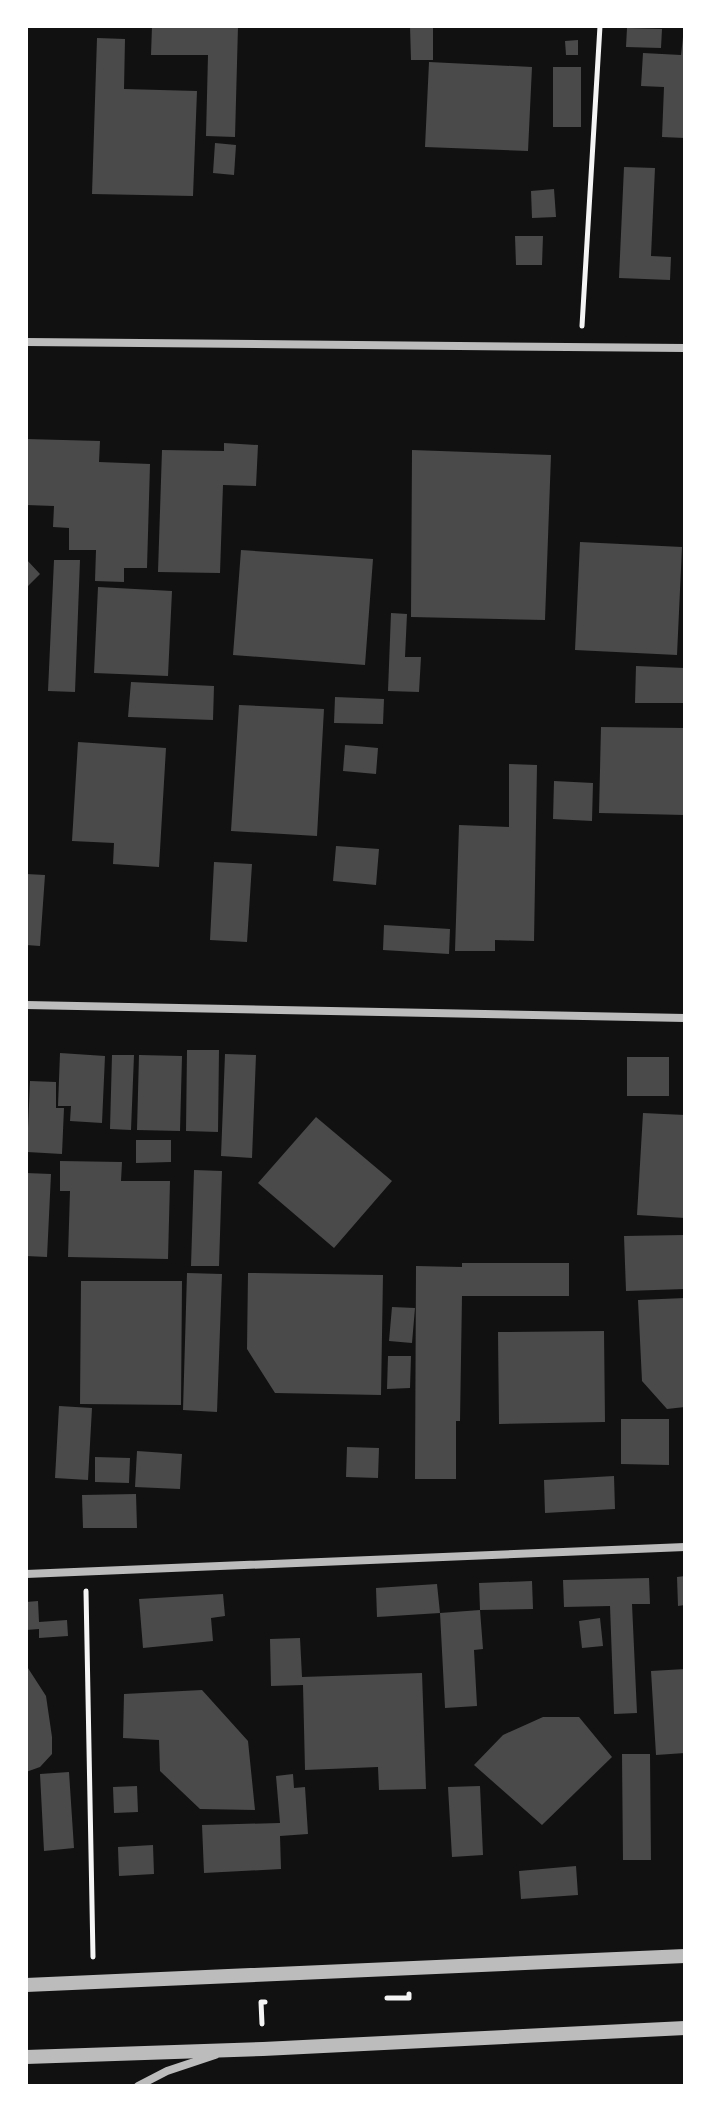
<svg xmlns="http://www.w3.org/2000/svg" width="711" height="2112" font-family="'Roboto Condensed',sans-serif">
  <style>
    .building { fill: #4a4a4a }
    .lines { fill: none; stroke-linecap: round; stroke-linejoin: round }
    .path { stroke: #f5f5f5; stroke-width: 5 }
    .minor { stroke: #bcbcbc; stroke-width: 8 }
    .tertiary { stroke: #bcbcbc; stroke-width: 14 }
  </style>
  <rect width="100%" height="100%" fill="#111"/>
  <path class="building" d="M 152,26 L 238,26 L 235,137 L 206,136 L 208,55 L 151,55 Z
    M 410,26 L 433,26 L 433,60 L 411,60 Z
    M 627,28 L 662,29 L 661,48 L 626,47 Z
    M 683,37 L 685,37 L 685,138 L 662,137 L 664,87 L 641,86 L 643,53 L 681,55 Z
    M 97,38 L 125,39 L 124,89 L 197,91 L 193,196 L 92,194 Z
    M 578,40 L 578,55 L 566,55 L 565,41 Z
    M 429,62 L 532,67 L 528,151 L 425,147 Z
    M 553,67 L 581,67 L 581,127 L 553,127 Z
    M 215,143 L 236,145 L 234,175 L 213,173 Z
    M 624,167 L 655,168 L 651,256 L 671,257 L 670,280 L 619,278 Z
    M 554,189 L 556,217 L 532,218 L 531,191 Z
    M 515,236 L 543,236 L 542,265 L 516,265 Z
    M 26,439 L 100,441 L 99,462 L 150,464 L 147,568 L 124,568 L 124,582 L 95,581 L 96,550 L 69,550 L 69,528 L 53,527 L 54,506 L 26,505 Z
    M 224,443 L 258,445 L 256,486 L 223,485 L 220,573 L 158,572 L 162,450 L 224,451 Z
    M 412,450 L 551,455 L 545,620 L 411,617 Z
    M 580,542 L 682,547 L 677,655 L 575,650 Z
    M 241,550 L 373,559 L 365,665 L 233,655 Z
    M 26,559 L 40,574 L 26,588 Z
    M 54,560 L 80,560 L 75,692 L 48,691 Z
    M 98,587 L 172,591 L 168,676 L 94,673 Z
    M 391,613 L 407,614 L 405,657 L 421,657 L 419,692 L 388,691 Z
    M 636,666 L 685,668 L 685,703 L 635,703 Z
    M 131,682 L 214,686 L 213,720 L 128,717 Z
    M 335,697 L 384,699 L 383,724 L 334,723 Z
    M 239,705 L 324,709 L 317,836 L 231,831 Z
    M 601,727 L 685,728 L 685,815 L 599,813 Z
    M 78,742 L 166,748 L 159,867 L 113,864 L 114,843 L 72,841 Z
    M 345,745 L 378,748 L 376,774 L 343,771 Z
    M 509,764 L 537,765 L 534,941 L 495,940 L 495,951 L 455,951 L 459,825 L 509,827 Z
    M 554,781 L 593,783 L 592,821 L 553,819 Z
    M 336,846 L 379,849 L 376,885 L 333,881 Z
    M 214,862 L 252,864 L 247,942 L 210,940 Z
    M 26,874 L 45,875 L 40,946 L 26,945 Z
    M 384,925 L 450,929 L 449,954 L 383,950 Z
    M 187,1050 L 219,1050 L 218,1132 L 186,1131 Z
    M 60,1053 L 105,1056 L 102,1123 L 70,1121 L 71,1106 L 58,1106 Z
    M 225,1054 L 256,1055 L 252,1158 L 221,1156 Z
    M 112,1055 L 134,1055 L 131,1130 L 110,1129 Z
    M 139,1055 L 182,1056 L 180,1131 L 137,1130 Z
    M 627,1057 L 669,1057 L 669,1096 L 627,1096 Z
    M 30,1081 L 56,1082 L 56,1108 L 64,1108 L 62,1154 L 27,1152 Z
    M 643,1113 L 685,1115 L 685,1218 L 637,1215 Z
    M 316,1117 L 392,1181 L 334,1248 L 258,1183 Z
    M 136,1140 L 171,1140 L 171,1162 L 136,1163 Z
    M 60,1161 L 122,1162 L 121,1181 L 170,1181 L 168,1259 L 68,1257 L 70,1191 L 60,1191 Z
    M 194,1170 L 222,1171 L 219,1266 L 191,1266 Z
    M 26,1173 L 51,1174 L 47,1257 L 26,1256 Z
    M 685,1235 L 685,1289 L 626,1291 L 624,1236 Z
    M 462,1263 L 569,1263 L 569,1296 L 462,1296 L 460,1421 L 456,1421 L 456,1479 L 415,1479 L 416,1266 L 462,1267 Z
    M 187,1273 L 222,1274 L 217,1412 L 183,1410 Z
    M 248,1273 L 383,1275 L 381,1395 L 275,1393 L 247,1349 Z
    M 81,1281 L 182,1281 L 181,1405 L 80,1404 Z
    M 685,1298 L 685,1407 L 667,1409 L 642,1381 L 638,1300 Z
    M 392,1307 L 415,1308 L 412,1343 L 389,1341 Z
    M 604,1331 L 605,1422 L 499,1424 L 498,1332 Z
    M 388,1356 L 411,1356 L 410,1388 L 387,1389 Z
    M 59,1406 L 92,1408 L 88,1480 L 55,1478 Z
    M 621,1419 L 669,1419 L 669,1465 L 621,1464 Z
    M 347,1447 L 379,1448 L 378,1478 L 346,1477 Z
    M 137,1451 L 182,1454 L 180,1489 L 135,1487 Z
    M 95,1457 L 130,1458 L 129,1483 L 95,1482 Z
    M 614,1476 L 615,1509 L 545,1513 L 544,1480 Z
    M 136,1494 L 137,1528 L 83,1528 L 82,1495 Z
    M 685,1576 L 685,1605 L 678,1606 L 677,1577 Z
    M 649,1578 L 650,1604 L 632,1604 L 637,1713 L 614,1714 L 610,1606 L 564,1607 L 563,1580 Z
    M 532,1581 L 533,1609 L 480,1610 L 479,1583 Z
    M 437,1584 L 440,1613 L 377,1617 L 376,1588 Z
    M 223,1594 L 225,1616 L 211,1618 L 213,1641 L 143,1648 L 139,1599 Z
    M 38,1601 L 39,1622 L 67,1620 L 68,1636 L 39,1638 L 39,1629 L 26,1630 L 26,1602 Z
    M 480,1610 L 483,1649 L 474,1650 L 477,1706 L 445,1708 L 440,1613 Z
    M 600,1618 L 603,1646 L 582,1648 L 579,1621 Z
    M 300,1638 L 302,1677 L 422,1673 L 426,1789 L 379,1790 L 378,1767 L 305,1770 L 303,1685 L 271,1686 L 270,1639 Z
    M 26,1665 L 46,1696 L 52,1737 L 52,1754 L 40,1767 L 26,1772 Z
    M 685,1669 L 685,1753 L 656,1755 L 651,1671 Z
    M 202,1690 L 248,1741 L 255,1810 L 200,1809 L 160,1771 L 159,1740 L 123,1738 L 124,1694 Z
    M 543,1717 L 579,1717 L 612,1757 L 542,1825 L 474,1765 L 503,1735 Z
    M 622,1754 L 650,1754 L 651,1860 L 623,1860 Z
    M 69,1772 L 74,1848 L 44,1851 L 40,1774 Z
    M 293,1774 L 294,1788 L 305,1787 L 308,1834 L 280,1836 L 281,1869 L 204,1873 L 202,1825 L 280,1823 L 276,1776 Z
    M 137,1786 L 138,1812 L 114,1813 L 113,1787 Z
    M 480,1786 L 483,1855 L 452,1857 L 448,1787 Z
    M 153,1845 L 154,1874 L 119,1876 L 118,1847 Z
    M 576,1866 L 578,1895 L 521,1899 L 519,1871 Z"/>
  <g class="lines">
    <path class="path" d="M 582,326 L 600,26
      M 86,1591 L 93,1957
      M 387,1998 L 409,1998 L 409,1994
      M 262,2024 L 261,2002 L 265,2002"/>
    <path class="minor" d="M 26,342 L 685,348
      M 26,1005 L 685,1018
      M 26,1574 L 685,1547
      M 138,2086 L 167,2071 L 215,2055"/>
    <path class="tertiary" d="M 26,1985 L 685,1956
      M 26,2057 L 263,2049 L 685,2028"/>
  </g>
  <rect width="711" height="2112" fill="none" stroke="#ffffff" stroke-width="56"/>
</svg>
